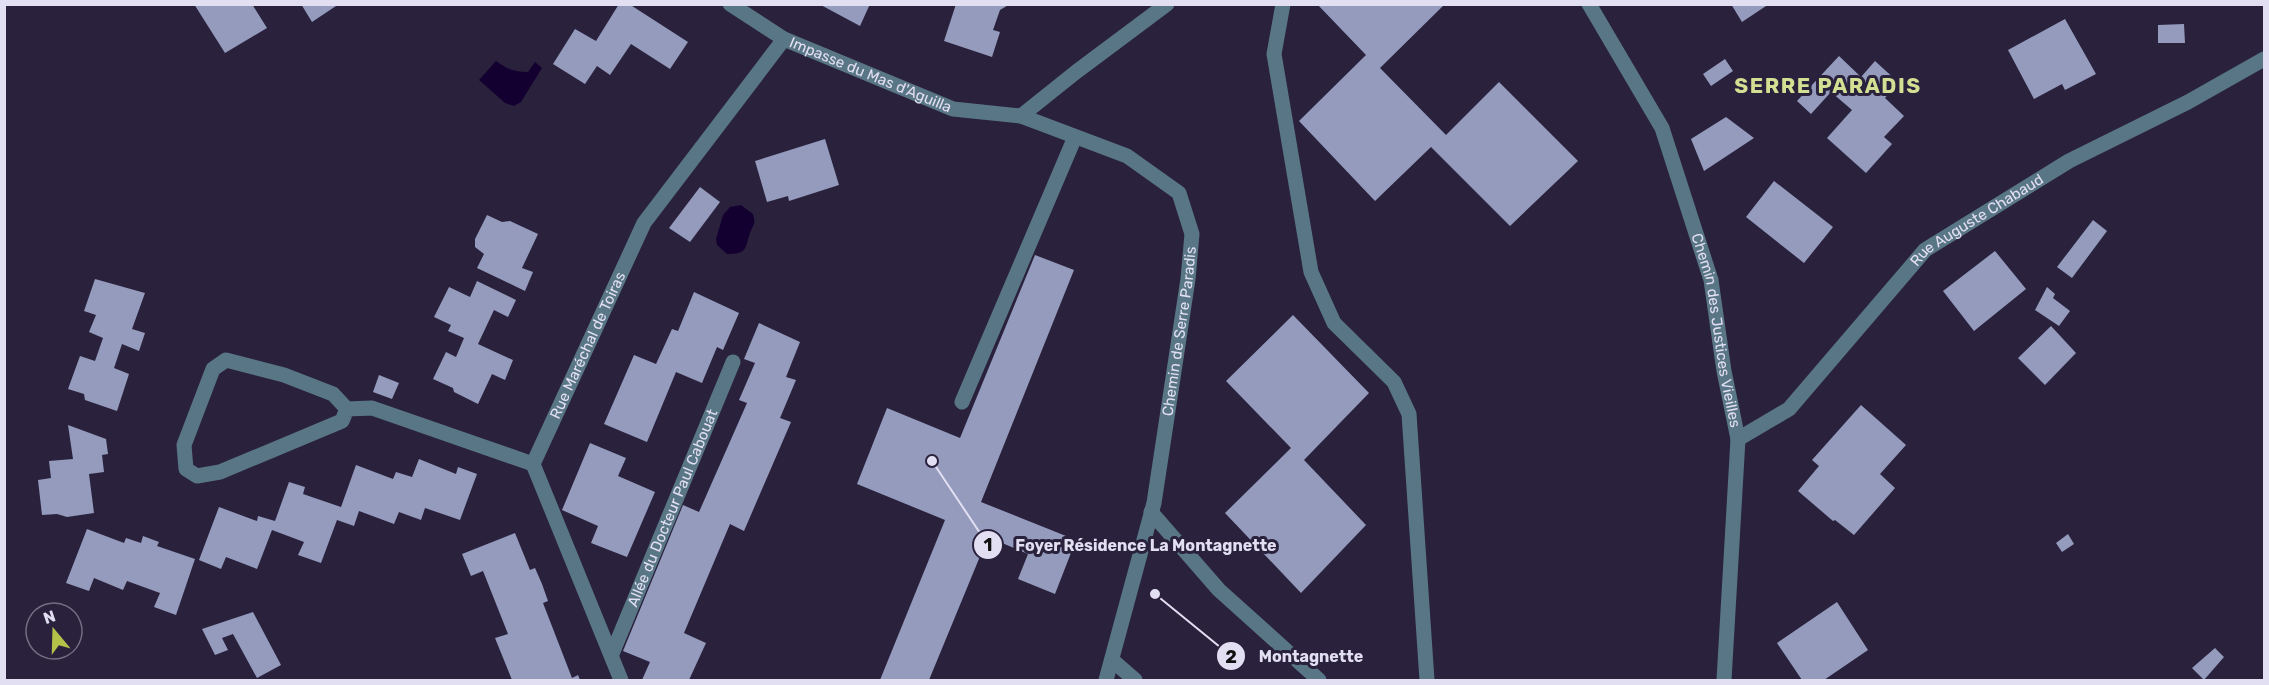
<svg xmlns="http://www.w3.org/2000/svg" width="2269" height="685" font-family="Rubik,sans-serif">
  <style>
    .water { fill: #130030 }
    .building { fill: #949bbd }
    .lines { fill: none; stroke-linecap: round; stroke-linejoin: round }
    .minor { stroke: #597687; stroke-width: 15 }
    .labels { text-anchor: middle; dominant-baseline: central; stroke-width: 6; stroke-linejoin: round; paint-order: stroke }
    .street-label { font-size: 15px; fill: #e3dff2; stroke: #2a223d }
    .district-label { font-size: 21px; font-weight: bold; letter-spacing: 1.5px; fill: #d3df92; stroke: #2a223d }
    .leader { fill: none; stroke: #e3dff2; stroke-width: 2 }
    .callout-dot { fill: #e3dff2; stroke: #2a223d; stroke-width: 2 }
    .mark-label { font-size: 18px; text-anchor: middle; font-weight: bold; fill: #111 }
    .callout-label { font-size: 16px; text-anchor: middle; font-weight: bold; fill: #e3dff2; stroke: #2a223d; stroke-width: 6; stroke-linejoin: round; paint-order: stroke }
  </style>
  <rect width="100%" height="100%" fill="#2a223d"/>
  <path class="water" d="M 496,61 C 507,69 514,72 528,72 L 535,62 L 542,68 L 521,102 L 514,106 L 505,103 L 479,80 Z
    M 741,205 L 753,214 C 756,225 754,223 750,233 C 745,249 747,254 727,254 L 717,245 L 716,239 L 723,215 L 730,207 Z"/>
  <path class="building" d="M 194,4 L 252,4 L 267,28 L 225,53 Z
    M 301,4 L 339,4 L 312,22 Z
    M 619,4 L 629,4 L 688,42 L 670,69 L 631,44 L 610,75 L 597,66 L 585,84 L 553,64 L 575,29 L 596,41 Z
    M 819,4 L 870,4 L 860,26 Z
    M 956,4 L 1010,4 L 1000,10 L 993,30 L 1000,32 L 992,57 L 944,41 Z
    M 1317,4 L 1445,4 L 1380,68 L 1446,135 L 1499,82 L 1578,161 L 1510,226 L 1431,147 L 1375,201 L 1299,121 L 1366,55 Z
    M 1731,4 L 1769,4 L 1742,22 Z
    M 2065,19 L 2096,74 L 2065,90 L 2062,84 L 2034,99 L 2008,50 Z
    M 2184,24 L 2185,43 L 2158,43 L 2158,25 Z
    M 1839,56 L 1861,77 L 1875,61 L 1898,82 L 1885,98 L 1904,116 L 1884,137 L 1892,144 L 1866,173 L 1827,138 L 1852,110 L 1831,92 L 1811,114 L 1797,101 Z
    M 1725,59 L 1733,71 L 1711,86 L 1703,74 Z
    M 1726,117 L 1754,138 L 1704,171 L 1691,139 Z
    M 825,139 L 839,185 L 789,201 L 788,196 L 767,202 L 755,161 Z
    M 1774,181 L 1833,227 L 1804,263 L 1746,217 Z
    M 700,187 L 720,202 L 690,242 L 669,228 Z
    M 487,215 L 502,222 L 510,221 L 538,234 L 522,268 L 533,272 L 525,291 L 477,268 L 484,254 L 475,247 L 475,239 Z
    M 2093,220 L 2107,231 L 2072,278 L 2057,267 Z
    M 1995,251 L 2026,289 L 1974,331 L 1943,291 Z
    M 1035,255 L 1074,270 L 981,502 L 1076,540 L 1055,594 L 1018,579 L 1028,554 L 988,537 L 929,680 L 880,680 L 945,520 L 857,484 L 887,408 L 960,438 Z
    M 95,279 L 145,293 L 132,329 L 145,333 L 139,351 L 122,344 L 114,368 L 129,374 L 117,411 L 85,400 L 84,394 L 68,389 L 80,356 L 95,361 L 103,338 L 89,332 L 96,315 L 84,311 Z
    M 477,281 L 516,300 L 508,317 L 494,310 L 478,344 L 513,360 L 505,380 L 492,374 L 478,404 L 454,392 L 453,388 L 433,379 L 446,352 L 456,357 L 464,338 L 448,331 L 451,325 L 434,317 L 449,287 L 470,297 Z
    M 2047,287 L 2055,294 L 2053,298 L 2070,311 L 2059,326 L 2035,310 Z
    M 694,292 L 739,313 L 723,350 L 717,347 L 702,383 L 676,372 L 647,442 L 604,424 L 634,355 L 656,364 L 672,329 L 678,331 Z
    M 1293,315 L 1369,393 L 1304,460 L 1366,525 L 1301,593 L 1225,513 L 1291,448 L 1226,381 Z
    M 759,323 L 800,342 L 786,377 L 796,380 L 780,418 L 791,422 L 744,531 L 730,524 L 684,633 L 706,643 L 689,680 L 642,680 L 650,662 L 623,651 L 683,505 L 699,512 L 747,403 L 739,400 L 755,363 L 744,359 Z
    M 2051,326 L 2076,353 L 2045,385 L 2018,358 Z
    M 379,375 L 399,383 L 392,399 L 373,392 Z
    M 1861,405 L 1906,445 L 1880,474 L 1895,488 L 1854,535 L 1835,520 L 1833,521 L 1798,491 L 1819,466 L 1812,460 Z
    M 68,425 L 106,439 L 108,454 L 102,455 L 104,472 L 89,474 L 94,513 L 67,517 L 57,514 L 42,515 L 38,480 L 51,478 L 49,461 L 73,459 Z
    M 590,443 L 626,458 L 618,476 L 655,492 L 627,557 L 591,543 L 598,526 L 562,510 Z
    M 419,459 L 456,474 L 458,467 L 477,474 L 460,520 L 425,508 L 421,520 L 399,512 L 394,524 L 359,511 L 354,526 L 337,520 L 321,563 L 298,555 L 304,542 L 272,530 L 257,569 L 226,557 L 221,569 L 199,560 L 219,507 L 257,521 L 258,516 L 275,521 L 289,482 L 305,487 L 303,494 L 341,507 L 356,465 L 393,479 L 396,472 L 412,477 Z
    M 87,529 L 124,543 L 126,538 L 141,543 L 143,536 L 159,542 L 157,546 L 195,559 L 176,615 L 154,607 L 160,593 L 127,581 L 123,590 L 94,578 L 89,591 L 66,583 Z
    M 515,533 L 530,570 L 535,568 L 542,584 L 548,601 L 543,603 L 572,678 L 578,675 L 580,680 L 527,680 L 526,679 L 512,680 L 495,638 L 508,634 L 483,571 L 471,576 L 462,554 Z
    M 2068,534 L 2074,544 L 2062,552 L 2056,543 Z
    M 1837,602 L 1868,650 L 1824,680 L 1802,680 L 1777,643 Z
    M 253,612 L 281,665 L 257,678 L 233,634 L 222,638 L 228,650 L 215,655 L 202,629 Z
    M 2215,648 L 2224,657 L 2204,680 L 2192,668 Z"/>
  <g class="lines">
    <g class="minor">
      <path id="s1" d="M 730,4 L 784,39 L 953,109 L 1021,116"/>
      <path d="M 1283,4 L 1274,54 L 1311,272 L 1334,323 L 1394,382 L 1409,414 L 1427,680"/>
      <path id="s2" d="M 1589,4 L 1662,128 L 1711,280 L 1724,371 L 1738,439 L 1724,680"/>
      <path d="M 962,402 L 1075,137"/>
      <path d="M 347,409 L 342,421 L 220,472 L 197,476 L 186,469 L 184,445 L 213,369 L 226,360 L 284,375 L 333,394 L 347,409 L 372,408 L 533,464"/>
      <path id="s3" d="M 1738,439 L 1789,409 L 1925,250 L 2069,161 L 2188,102 L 2264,59"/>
      <path d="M 1151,512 L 1219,590 L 1319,680"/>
      <path id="s4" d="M 612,654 L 733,362"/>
      <path d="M 1112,660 L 1135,680"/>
      <path id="s5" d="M 621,680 L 533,464 L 644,223 L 784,39"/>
      <path id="s6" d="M 1106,680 L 1154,503 L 1188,279 L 1192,234 L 1179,193 L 1127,156 L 1021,116 L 1076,72 L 1167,4"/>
    </g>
  </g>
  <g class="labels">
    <g class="street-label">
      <text stroke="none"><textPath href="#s1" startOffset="158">Impasse du Mas d'Aguilla</textPath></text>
      <text stroke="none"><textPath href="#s3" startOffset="328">Rue Auguste Chabaud</textPath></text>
      <text stroke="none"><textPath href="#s2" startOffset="354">Chemin des Justices Vieilles</textPath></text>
      <text stroke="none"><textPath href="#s6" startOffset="357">Chemin de Serre Paradis</textPath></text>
      <text stroke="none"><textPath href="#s5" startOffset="364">Rue Maréchal de Toiras</textPath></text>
      <text stroke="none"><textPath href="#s4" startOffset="158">Allée du Docteur Paul Cabouat</textPath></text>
    </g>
    <g class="district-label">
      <text x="1828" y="85">SERRE PARADIS</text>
    </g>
  </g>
  <path class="leader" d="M932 461L988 545M1155 594L1231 656"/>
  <g class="callout-dot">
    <circle cx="932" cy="461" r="6"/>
    <circle cx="1155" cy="594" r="6"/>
    <circle cx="988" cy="545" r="15"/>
    <circle cx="1231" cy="656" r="15"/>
  </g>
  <g class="mark-label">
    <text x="988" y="551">1</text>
    <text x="1231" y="663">2</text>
  </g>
  <g class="callout-label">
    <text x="1146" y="551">Foyer Résidence La Montagnette</text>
    <text x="1311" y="662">Montagnette</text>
  </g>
  <rect width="2269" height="685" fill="none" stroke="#e3dff2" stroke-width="12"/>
  <g transform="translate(54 631) rotate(341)"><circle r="28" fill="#2a223d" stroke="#746e85" stroke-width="1.5"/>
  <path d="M0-4.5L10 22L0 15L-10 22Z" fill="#b4c24a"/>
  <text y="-9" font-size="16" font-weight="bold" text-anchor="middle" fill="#e3dff2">N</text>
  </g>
</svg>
